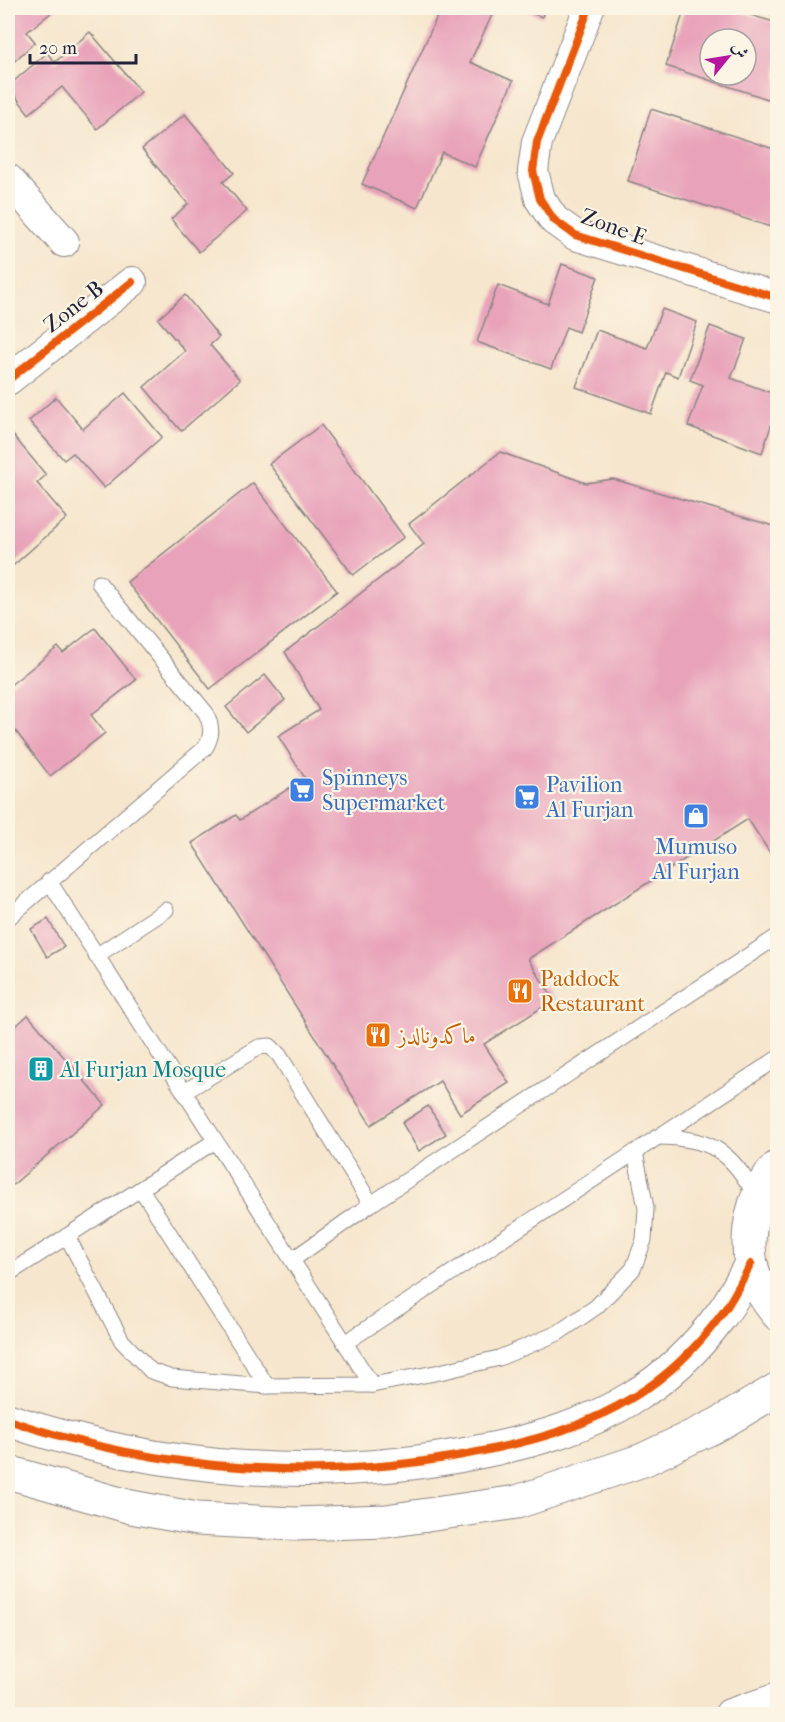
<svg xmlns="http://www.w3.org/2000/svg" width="785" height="1722" viewBox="0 0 785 1722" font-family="'IM FELL French Canon',Amiri,serif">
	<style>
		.building { fill: #e8a2ba; fill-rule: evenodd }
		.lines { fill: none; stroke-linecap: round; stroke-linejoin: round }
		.service-casing { stroke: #8c8484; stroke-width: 17 }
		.minor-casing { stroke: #8c8484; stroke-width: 32 }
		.tertiary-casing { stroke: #8c8484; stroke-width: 35 }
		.service { stroke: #fff; stroke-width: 15 }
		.minor { stroke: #fff; stroke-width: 30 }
		.tertiary { stroke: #fff; stroke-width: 33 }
		.cycleway-casing { stroke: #fcf5e5; stroke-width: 11 }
		.cycleway { stroke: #e8590c; stroke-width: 8 }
		.labels { text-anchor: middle; stroke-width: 4.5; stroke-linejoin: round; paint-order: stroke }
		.street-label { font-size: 22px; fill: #22223b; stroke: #fcf5e5 }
		.shop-label { font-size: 22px; fill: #366cbe; stroke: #fcf5e5; text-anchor: start }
		.food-label { font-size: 22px; fill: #c56008; stroke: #fcf5e5; text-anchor: start }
		.culture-label { font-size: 22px; fill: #0d838f; stroke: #fcf5e5; text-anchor: start }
	</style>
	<rect width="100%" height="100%" fill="#fcf5e5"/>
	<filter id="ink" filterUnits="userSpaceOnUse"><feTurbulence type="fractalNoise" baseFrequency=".0167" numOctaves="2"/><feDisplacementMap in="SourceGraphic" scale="12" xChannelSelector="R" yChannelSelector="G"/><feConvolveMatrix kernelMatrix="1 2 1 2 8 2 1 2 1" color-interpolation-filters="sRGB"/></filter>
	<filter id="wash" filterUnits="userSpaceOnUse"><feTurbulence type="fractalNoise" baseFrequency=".008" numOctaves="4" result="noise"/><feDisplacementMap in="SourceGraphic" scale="24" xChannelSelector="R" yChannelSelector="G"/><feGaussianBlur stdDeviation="1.35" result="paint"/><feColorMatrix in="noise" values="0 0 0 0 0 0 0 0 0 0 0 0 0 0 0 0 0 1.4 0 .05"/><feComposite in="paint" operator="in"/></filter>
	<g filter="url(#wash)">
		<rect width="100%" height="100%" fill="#f6e6cd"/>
		<g id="blocks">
			<g class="building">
				<polygon points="8,8 57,8 27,32 35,42 8,67"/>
				<polygon points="441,8 476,8 492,15 470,62 513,81 475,167 442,152 417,208 362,184"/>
				<polygon points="517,8 545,8 542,17"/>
				<path d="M685 8H728L777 23V102L666 66ZM710 39H746V75H710Z"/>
				<polygon points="90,32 141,92 97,129 62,87 29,114 8,86 47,53 55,62"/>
				<polygon points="651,109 777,150 777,229 628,181"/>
				<polygon points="185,114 234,173 223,182 247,211 199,252 171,219 188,204 142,149"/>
				<polygon points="562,264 598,277 578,332 566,327 551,369 477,342 498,285 548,304"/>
				<polygon points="185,295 219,337 210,345 240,380 181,431 144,387 185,351 158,319"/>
				<polygon points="662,309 697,322 678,377 666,372 651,414 576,387 597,330 647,348"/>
				<polygon points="710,326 746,339 731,378 777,395 777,408 762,453 688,426 703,385 690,380"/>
				<polygon points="125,393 162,437 104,488 73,453 64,460 29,421 56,397 83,429"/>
				<polygon points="321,425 404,537 353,575 269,464"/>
				<polygon points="12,434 46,475 37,483 67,518 8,570 8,493 12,489 8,484 8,438"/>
				<polygon points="500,452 586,483 613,479 777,527 777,848 770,853 748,819 528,959 554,1000 484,1044 509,1083 460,1114 440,1081 371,1125 192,843 236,815 240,820 305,778 278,736 319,710 285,652 424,544 409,524"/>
				<polygon points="253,483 337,591 210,689 127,582"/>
				<polygon points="95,628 136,680 91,715 105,733 50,776 8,721 8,687 58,647 63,653"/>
				<polygon points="265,675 285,700 246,732 226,707"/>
				<polygon points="48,919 64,947 47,957 31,929"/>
				<polygon points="28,1015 105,1105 8,1189 8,1033"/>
				<polygon points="428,1106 446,1134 419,1151 402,1123"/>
			</g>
		</g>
	</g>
	<g filter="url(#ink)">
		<use href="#blocks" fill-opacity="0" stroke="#8c8484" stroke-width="1.5"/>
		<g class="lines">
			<g class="service-casing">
				<g id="service">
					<polyline points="49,881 372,1385"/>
					<path d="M8 918 205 748C213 735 212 727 206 713L99 583"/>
					<polyline points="96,956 166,910"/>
					<polyline points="184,1092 259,1047 270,1046 279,1055 371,1204"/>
					<path d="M657 1137C709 1137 733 1151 756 1198"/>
					<polyline points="141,1189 267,1386"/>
					<polyline points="67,1236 122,1341 151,1371 172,1378 267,1386 372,1385 440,1372 499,1358 558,1333 596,1307 633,1269 644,1240 646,1208 635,1152"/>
					<polyline points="292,1260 371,1204 778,936"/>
					<polyline points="8,1274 215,1141"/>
					<polyline points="345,1343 778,1058"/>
				</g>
			</g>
			<g class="minor-casing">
				<g id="minor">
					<polyline points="589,8 537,142 533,171 540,199 554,220 575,235 778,298"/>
					<polyline points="8,179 64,242"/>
					<polyline points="8,380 132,282"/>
					<polyline points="730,1714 778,1698"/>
				</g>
			</g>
			<g class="tertiary-casing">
				<g id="tertiary">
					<path d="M778 1167C753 1190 745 1233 751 1264 755 1282 766 1300 778 1314"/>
					<path d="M8 1420C160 1472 325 1484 483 1451 538 1440 587 1426 635 1396 668 1376 698 1346 721 1315 733 1300 741 1281 751 1264"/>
					<polyline points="8,1472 131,1507 197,1519 295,1524 386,1521 517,1502 643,1460 719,1424 778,1389"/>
				</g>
			</g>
			<use href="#service" class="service"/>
			<use href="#minor" class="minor"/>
			<use href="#tertiary" class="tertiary"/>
			<g class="cycleway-casing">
				<g id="cycleway">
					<polyline points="589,8 537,142 533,171 540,199 554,220 575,235 778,298"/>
					<polyline points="8,380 132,282"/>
					<path d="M8 1420C160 1472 325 1484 483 1451 538 1440 587 1426 635 1396 668 1376 698 1346 721 1315 733 1300 741 1281 751 1264"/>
				</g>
			</g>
			<use href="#cycleway" class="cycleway"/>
		</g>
	</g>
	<defs>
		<g id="supermarket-square" transform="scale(1.35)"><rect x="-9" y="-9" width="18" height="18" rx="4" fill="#3f7fe0" stroke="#fcf5e5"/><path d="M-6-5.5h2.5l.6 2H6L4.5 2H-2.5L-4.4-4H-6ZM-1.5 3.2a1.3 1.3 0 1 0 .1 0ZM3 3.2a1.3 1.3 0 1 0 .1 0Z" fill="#fff"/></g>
		<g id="shop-square" transform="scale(1.35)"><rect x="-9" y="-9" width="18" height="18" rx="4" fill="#3f7fe0" stroke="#fcf5e5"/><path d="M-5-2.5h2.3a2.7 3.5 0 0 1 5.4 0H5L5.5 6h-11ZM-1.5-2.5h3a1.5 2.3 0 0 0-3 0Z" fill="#fff"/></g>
		<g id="restaurant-square" transform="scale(1.35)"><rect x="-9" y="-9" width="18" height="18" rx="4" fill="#e8710a" stroke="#fcf5e5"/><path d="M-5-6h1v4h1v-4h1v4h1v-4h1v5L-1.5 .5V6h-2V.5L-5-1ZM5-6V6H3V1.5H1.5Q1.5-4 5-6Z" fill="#fff"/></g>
		<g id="building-square" transform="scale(1.35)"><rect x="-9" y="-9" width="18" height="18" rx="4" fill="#0f9aa8" stroke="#fcf5e5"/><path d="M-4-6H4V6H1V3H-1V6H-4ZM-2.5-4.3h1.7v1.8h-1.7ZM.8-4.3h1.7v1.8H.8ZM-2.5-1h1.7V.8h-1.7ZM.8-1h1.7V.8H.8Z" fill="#fff"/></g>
	</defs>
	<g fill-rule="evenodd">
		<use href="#supermarket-square" x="302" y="790"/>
		<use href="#supermarket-square" x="527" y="797"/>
		<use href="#shop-square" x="696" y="816"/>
		<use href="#restaurant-square" x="520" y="991"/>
		<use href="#restaurant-square" x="378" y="1035"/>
		<use href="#building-square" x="41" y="1069"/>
	</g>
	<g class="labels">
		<g class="street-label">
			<text transform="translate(614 226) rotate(20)" y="8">Zone E</text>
			<text transform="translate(73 306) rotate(-38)" y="8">Zone B</text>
		</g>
		<g class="shop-label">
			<text x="322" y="785">Spinneys<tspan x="322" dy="25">Supermarket</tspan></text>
			<text x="546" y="792">Pavilion<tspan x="546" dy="25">Al Furjan</tspan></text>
			<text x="696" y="854" text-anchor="middle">Mumuso<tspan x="696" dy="25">Al Furjan</tspan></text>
		</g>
		<g class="food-label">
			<text x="540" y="986">Paddock<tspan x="540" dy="25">Restaurant</tspan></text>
			<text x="398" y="1043">ماكدونالدز</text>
		</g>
		<g class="culture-label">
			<text x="60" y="1077">Al Furjan Mosque</text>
		</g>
	</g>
	<rect width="785" height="1722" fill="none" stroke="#fcf5e5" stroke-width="30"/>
	<g transform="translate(728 57) rotate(60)"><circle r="28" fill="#fcf5e5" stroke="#a5a1a1" stroke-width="1.5"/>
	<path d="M0-4.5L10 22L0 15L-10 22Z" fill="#b5179e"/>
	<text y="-9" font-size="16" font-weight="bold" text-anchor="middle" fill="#22223b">ش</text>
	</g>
	<path d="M30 54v9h106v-9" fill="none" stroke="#22223b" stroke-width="3"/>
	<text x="39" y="54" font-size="18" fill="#22223b" stroke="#fcf5e5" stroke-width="4.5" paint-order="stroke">20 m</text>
</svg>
